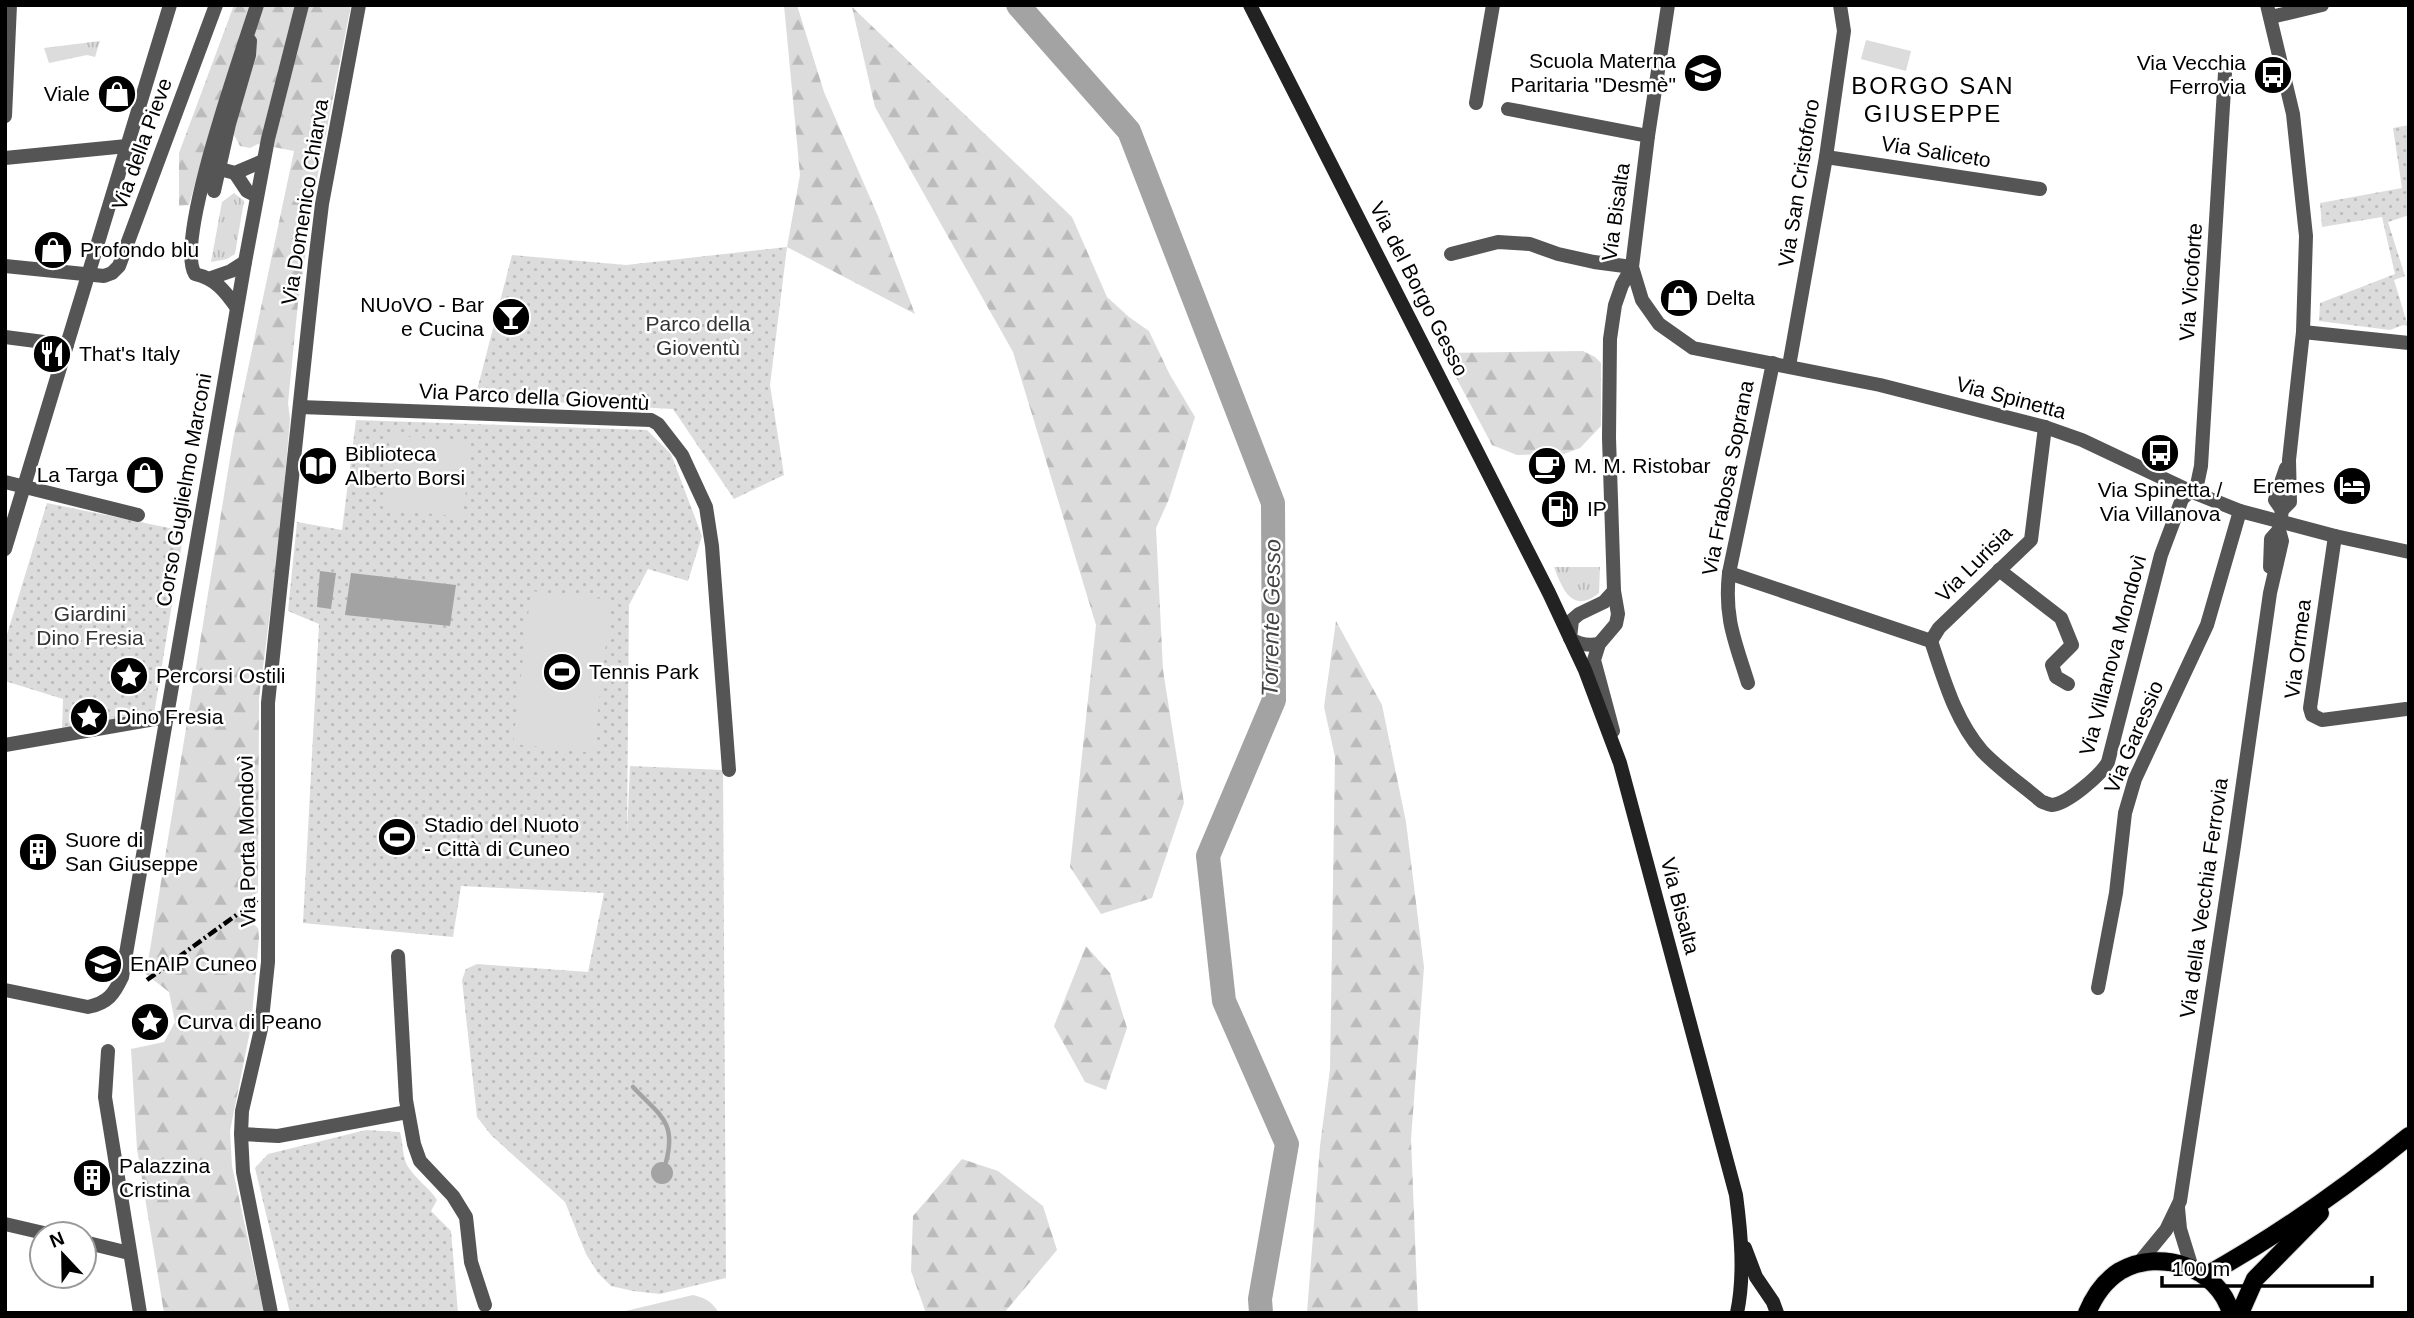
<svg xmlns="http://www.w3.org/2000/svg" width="2414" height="1318" viewBox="0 0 2414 1318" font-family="Arial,sans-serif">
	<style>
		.grass { fill: url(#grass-tufts) }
		.forest { fill: url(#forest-firs) }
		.park { fill: url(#park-dots) }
		.pitch { fill: #dcdcdc }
		.water { fill: #a3a3a3 }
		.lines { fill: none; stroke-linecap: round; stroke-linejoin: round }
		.stream { stroke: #a3a3a3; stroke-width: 4.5 }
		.river { stroke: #a3a3a3; stroke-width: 24 }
		.primary-casing { stroke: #dbdbdb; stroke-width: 20 }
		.minor { stroke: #555; stroke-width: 14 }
		.tertiary { stroke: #555; stroke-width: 14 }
		.secondary { stroke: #222; stroke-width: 14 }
		.primary { stroke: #000; stroke-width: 18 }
		.rail { stroke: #000; stroke-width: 4.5; stroke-dasharray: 10 3.5 2 3.5; stroke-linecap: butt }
		.labels { text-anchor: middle; stroke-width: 5; stroke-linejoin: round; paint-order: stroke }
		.poi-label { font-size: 21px; fill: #000; stroke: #fff; text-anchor: start }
		.street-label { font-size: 21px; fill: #000; stroke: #fff }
		.park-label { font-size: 21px; fill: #333; stroke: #fff }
		.water-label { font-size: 23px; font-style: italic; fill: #444; stroke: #fff }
		.quarter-label { font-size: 24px; letter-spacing: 2px; fill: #000; stroke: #fff }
	</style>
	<defs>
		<pattern id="grass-tufts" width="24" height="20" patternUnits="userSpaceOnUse" patternTransform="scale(1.75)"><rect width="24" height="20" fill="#dcdcdc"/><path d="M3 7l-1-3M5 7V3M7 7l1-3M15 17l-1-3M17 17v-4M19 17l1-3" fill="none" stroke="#bbb"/></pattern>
		<pattern id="forest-firs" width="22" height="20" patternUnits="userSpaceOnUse" patternTransform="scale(1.75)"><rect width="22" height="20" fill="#dcdcdc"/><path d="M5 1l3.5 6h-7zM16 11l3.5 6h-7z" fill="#bbb"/></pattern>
		<pattern id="park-dots" width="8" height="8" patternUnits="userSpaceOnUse" patternTransform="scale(1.75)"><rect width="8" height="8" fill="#dcdcdc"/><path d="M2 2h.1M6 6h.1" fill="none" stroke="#bbb" stroke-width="1.8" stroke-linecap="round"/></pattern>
	</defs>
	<rect width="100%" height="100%" fill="#fff"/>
	<g class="grass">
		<polygon points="100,41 95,57 87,55 49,63 44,48"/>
		<polygon points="234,193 244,201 235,254 227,259 211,262 222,202"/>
		<path d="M1554 567H1600L1599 593C1572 615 1562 588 1554 567Z"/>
	</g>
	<g class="forest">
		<polygon points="234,5 351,5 317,179 298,303 288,403 290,419 280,535 259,698 258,892 239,907 246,918 258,928 259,938 251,1026 230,1131 232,1166 264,1313 164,1313 137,1149 131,1049 164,1042 175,1022 169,992 146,974 233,440 294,151 258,144 250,148 240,146 234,135 234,126 213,119 189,205 179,206 179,153"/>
		<polygon points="784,5 797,5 824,92 878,216 915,314 787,247 800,175"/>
		<polygon points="852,7 1072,217 1107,297 1129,317 1149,331 1170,375 1195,417 1169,499 1156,528 1163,670 1184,803 1152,898 1101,914 1070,867 1096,625 1013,352 875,107"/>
		<polygon points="1583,351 1595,357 1601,363 1601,426 1580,448 1564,454 1517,455 1492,445 1443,353"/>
		<polygon points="1336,621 1382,705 1406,822 1424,967 1411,1139 1418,1313 1307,1313 1320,1146 1330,1069 1335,757 1324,707"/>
		<polygon points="1086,946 1110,973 1127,1028 1106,1090 1085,1082 1054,1026"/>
		<polygon points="962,1159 998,1171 1043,1206 1057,1250 1004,1313 926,1313 911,1271 913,1216"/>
	</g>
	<g class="park">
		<polygon points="2409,125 2409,215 2388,222 2405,276 2394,280 2408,326 2403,325 2390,330 2319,321 2320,303 2395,274 2382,217 2322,227 2320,203 2402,188 2393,128"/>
		<polygon points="787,247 770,385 784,475 734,499 673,409 475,398 512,255 626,265"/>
		<polygon points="356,420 647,430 671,454 702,536 688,581 648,569 629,605 627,833 630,766 723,770 726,1278 660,1294 633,1291 611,1286 598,1273 586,1254 565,1202 491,1135 477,1117 462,980 466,969 477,964 588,972 604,893 461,886 453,937 303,923 319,624 288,611 297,522 342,530"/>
		<polygon points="47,503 184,531 154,714 62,732 63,699 5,681 5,641"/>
		<path d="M366 1130 400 1132C403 1142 402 1155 407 1165 415 1179 429 1187 437 1200L431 1211 451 1231 458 1313H290L255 1168 268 1154Z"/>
	</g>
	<g class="pitch">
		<polygon points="1866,40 1911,51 1906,71 1861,59"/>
		<polygon points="390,435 471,443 463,517 383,509"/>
		<polygon points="531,591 611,600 593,753 513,744"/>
		<path d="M693 1295C706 1298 712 1302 719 1313H617Z"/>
	</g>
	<g class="water">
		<polygon points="320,571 336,573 331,609 317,607"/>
		<polygon points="351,573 456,585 450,626 345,615"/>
		<circle cx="662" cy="1173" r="11"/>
	</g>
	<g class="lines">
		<path class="stream" d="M633 1087C659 1115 677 1121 666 1162"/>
		<polyline class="river" points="1018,5 1129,131 1273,503 1274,700 1208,856 1224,1001 1287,1144 1260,1299 1261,1313"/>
		<g class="primary-casing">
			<g id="primary">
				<path d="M2205 1276C2277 1236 2345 1188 2409 1136"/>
				<path d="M2087 1313C2094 1296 2104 1281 2120 1271 2160 1248 2218 1267 2231 1313"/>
				<polyline points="2240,1313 2255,1279 2320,1213"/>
			</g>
		</g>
		<g class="minor">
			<polyline points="2271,17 2322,5"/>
			<polyline points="1476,103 1493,5"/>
			<polyline points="1508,109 1648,136"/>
			<polyline points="5,116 10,5"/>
			<polyline points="1826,157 2040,189"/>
			<polyline points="5,158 127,146"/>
			<polyline points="220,169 235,173 263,161"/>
			<polyline points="235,173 247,191 257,196"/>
			<polyline points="214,191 229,124 249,55 250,41"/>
			<polyline points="1451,254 1498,242 1530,244 1558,254 1594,262 1632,267 1622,285 1615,305 1610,339 1609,438 1614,591 1618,614 1616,624 1599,644 1594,660 1613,731"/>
			<polyline points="5,266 104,276 112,273 119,266 216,5"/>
			<polyline points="211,278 231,271 245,262"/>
			<path d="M237 308C225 291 216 279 195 274 174 241 243 50 257 5"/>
			<polyline points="2303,332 2409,343"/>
			<polyline points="5,337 67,345"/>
			<polyline points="1789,366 1826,157 1844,31 1840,5"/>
			<polyline points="300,407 651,420 658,424 682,455 706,507 712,546 729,770"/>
			<polyline points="5,482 138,515"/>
			<polyline points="2335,536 2310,708 2312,715 2322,720 2406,709"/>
			<polyline points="1999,570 2061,618 2072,645 2052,665 2056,677 2068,684"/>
			<path d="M1729 573 1931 641C1944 679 1955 720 1982 751 1999 769 2022 785 2041 801 2042 802 2051 805 2052 805 2067 804 2101 775 2108 762L2161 555 2182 499 2197 485 2201 466 2225 73"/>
			<polyline points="1931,641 1939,628 2031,540 2045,427"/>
			<path d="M1599 644C1588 646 1579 645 1570 638L1572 620 1579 614 1604 602 1614 591"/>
			<path d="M1748 683C1735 641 1724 618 1729 573L1773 363"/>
			<polyline points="5,745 166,717"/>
			<polyline points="398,956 406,1100 414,1144 420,1161 453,1196 466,1217 471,1262 485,1305"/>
			<polyline points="2098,988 2116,893 2125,813 2135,779 2207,625 2240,511"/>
			<polyline points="108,1051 105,1097 140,1313"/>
			<polyline points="241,1134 278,1136 407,1112"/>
			<polyline points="5,1224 48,1234"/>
			<polyline points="84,1242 129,1253"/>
			<polyline points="271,1313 243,1172 241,1134 242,1111 261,1029 268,962 268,703 315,262 322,204 359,5"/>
		</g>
		<g class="tertiary">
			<polyline points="1668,5 1648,136 1632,267 1642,300 1659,324 1693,348 1880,385 2045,427 2082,440 2190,491 2240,511 2335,536 2409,552"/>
			<polyline points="2282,510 2275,500 2286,468"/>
			<polyline points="5,549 170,5"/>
			<polyline points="2270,567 2271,539 2279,530"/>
			<path d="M5 990 88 1007C108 1003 114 994 122 977L245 262 268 139 302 5"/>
			<polyline points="2178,1208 2180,1229 2192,1268"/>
			<polyline points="2138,1264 2166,1230 2180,1201 2234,846 2270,593 2282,541 2279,530 2282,510 2290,502 2289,460 2303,332 2306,236 2293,114 2267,5"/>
		</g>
		<g class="secondary">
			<path d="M1250 5 1549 593 1585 670 1620 763 1736 1195C1741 1233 1745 1275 1737 1313"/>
			<polyline points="1745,1248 1756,1277 1773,1302 1777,1313"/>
		</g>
		<use href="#primary" class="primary"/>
		<polyline class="rail" points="147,980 257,900"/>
	</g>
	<defs>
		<g id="school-disc" transform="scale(2.0125)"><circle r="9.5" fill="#000" stroke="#fff"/><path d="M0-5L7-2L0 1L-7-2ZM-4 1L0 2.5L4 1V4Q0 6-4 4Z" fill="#fff"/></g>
		<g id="bus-disc" transform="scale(2.0125)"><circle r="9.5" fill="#000" stroke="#fff"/><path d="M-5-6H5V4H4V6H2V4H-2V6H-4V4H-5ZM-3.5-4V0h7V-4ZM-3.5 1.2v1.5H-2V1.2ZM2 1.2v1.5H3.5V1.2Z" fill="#fff"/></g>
		<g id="shop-disc" transform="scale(2.0125)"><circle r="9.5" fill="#000" stroke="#fff"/><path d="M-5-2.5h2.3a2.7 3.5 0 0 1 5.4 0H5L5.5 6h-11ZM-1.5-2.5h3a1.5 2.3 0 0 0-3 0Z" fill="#fff"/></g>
		<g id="bar-disc" transform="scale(2.0125)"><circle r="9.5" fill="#000" stroke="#fff"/><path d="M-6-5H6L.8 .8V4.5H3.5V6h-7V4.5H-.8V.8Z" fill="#fff"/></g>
		<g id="restaurant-disc" transform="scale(2.0125)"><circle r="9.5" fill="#000" stroke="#fff"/><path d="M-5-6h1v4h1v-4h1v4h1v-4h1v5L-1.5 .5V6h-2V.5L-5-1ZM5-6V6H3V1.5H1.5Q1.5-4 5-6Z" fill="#fff"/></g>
		<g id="library-disc" transform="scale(2.0125)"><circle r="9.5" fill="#000" stroke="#fff"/><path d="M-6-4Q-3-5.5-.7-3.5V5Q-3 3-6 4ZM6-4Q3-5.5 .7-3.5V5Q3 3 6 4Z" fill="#fff"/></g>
		<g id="cafe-disc" transform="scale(2.0125)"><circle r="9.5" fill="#000" stroke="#fff"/><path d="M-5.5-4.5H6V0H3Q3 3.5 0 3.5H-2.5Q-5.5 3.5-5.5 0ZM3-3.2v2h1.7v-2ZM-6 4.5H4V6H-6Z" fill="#fff"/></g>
		<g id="hotel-disc" transform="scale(2.0125)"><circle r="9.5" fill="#000" stroke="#fff"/><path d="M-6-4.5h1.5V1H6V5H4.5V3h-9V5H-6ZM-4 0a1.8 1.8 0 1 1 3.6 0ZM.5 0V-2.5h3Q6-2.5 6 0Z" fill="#fff"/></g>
		<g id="fuel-disc" transform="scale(2.0125)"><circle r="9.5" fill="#000" stroke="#fff"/><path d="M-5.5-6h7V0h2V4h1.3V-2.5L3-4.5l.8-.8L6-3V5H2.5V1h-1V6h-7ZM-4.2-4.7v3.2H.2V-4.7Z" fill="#fff"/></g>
		<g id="stadium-disc" transform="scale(2.0125)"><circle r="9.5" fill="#000" stroke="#fff"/><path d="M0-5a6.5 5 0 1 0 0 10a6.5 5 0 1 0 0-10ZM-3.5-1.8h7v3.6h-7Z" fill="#fff"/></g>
		<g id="sight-disc" transform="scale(2.0125)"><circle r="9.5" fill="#000" stroke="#fff"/><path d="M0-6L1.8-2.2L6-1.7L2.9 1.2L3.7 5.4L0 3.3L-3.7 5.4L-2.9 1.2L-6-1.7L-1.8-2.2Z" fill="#fff"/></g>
		<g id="building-disc" transform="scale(2.0125)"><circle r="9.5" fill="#000" stroke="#fff"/><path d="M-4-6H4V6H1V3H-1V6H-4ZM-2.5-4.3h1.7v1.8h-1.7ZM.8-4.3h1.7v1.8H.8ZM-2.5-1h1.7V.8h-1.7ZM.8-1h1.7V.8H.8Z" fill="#fff"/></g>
		<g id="university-disc" transform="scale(2.0125)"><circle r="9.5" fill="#000" stroke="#fff"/><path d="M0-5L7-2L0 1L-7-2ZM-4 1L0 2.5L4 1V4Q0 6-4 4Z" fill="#fff"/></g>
	</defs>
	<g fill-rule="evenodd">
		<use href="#school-disc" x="1703" y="73"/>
		<use href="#bus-disc" x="2273" y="75"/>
		<use href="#shop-disc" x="117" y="94"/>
		<use href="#shop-disc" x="53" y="250"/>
		<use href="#shop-disc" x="1679" y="298"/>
		<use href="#bar-disc" x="511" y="317"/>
		<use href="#restaurant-disc" x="52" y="354"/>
		<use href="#bus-disc" x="2160" y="453"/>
		<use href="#library-disc" x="318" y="466"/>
		<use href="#cafe-disc" x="1547" y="466"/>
		<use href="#shop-disc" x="145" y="475"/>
		<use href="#hotel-disc" x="2352" y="486"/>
		<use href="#fuel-disc" x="1560" y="509"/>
		<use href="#stadium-disc" x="562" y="672"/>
		<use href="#sight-disc" x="129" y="676"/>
		<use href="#sight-disc" x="89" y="717"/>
		<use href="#stadium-disc" x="397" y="837"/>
		<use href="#building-disc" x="38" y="852"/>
		<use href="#university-disc" x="103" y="964"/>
		<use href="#sight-disc" x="150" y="1022"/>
		<use href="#building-disc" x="92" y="1178"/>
	</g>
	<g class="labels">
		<g class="poi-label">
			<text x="1676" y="68" text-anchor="end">Scuola Materna<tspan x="1676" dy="24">Paritaria "Desmè"</tspan></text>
			<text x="2246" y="70" text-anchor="end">Via Vecchia<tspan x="2246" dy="24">Ferrovia</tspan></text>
			<text x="90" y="101" text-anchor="end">Viale</text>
			<text x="80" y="257">Profondo blu</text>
			<text x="1706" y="305">Delta</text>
			<text x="484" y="312" text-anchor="end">NUoVO - Bar<tspan x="484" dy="24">e Cucina</tspan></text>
			<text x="79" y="361">That's Italy</text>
			<text x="345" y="461">Biblioteca<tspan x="345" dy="24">Alberto Borsi</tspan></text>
			<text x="1574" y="473">M. M. Ristobar</text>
			<text x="118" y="482" text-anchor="end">La Targa</text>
			<text x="2325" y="493" text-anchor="end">Eremes</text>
			<text x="2160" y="497" text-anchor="middle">Via Spinetta /<tspan x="2160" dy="24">Via Villanova</tspan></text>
			<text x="1587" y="516">IP</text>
			<text x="589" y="679">Tennis Park</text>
			<text x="156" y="683">Percorsi Ostili</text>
			<text x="116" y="724">Dino Fresia</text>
			<text x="424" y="832">Stadio del Nuoto<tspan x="424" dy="24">- Città di Cuneo</tspan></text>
			<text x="65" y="847">Suore di<tspan x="65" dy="24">San Giuseppe</tspan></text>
			<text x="130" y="971">EnAIP Cuneo</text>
			<text x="177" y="1029">Curva di Peano</text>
			<text x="119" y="1173">Palazzina<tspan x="119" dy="24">Cristina</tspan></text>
		</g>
		<g class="street-label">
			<text transform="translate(142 144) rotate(-70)" y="7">Via della Pieve</text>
			<text transform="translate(1936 152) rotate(9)" y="7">Via Saliceto</text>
			<text transform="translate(1799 183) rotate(-81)" y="7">Via San Cristoforo</text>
			<text transform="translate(305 202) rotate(-81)" y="7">Via Domenico Chiarva</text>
			<text transform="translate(1616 212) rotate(-82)" y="7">Via Bisalta</text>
			<text transform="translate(2191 282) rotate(-86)" y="7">Via Vicoforte</text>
			<text transform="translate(1419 289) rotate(63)" y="7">Via del Borgo Gesso</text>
			<text transform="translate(534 397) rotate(3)" y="7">Via Parco della Gioventù</text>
			<text transform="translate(2011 398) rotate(15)" y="7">Via Spinetta</text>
			<text transform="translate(1728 478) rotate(-79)" y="7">Via Frabosa Soprana</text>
			<text transform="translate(184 490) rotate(-80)" y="7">Corso Guglielmo Marconi</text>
			<text transform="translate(1974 564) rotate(-45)" y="7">Via Lurisia</text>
			<text transform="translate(2298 649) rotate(-83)" y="7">Via Ormea</text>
			<text transform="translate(2113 655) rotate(-75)" y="7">Via Villanova Mondovì</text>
			<text transform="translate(2134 737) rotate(-67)" y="7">Via Garessio</text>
			<text transform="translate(247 841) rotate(-91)" y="7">Via Porta Mondovì</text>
			<text transform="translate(2204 898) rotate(-82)" y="7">Via della Vecchia Ferrovia</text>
			<text transform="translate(1680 906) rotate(75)" y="7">Via Bisalta</text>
		</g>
		<g class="park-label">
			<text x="698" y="331">Parco della<tspan x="698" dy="24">Gioventù</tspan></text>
			<text x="90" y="621">Giardini<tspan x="90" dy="24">Dino Fresia</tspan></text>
		</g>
		<g class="water-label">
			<text transform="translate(1271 618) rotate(-89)" y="8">Torrente Gesso</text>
		</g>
		<g class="quarter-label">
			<text x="1933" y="94">BORGO SAN<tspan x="1933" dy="28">GIUSEPPE</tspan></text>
		</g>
	</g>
	<rect width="2414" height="1318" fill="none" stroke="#000000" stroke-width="14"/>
	<g transform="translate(63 1255) rotate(338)"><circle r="33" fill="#ffffff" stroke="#999999" stroke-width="2"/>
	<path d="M0-5L12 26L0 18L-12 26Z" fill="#000000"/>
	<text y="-10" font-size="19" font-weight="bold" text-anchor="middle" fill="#000000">N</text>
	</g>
	<path d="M2162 1276v10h210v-10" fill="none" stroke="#000000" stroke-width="3.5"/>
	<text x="2172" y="1276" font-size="21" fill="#000000" stroke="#ffffff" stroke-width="5" paint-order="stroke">100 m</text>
</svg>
